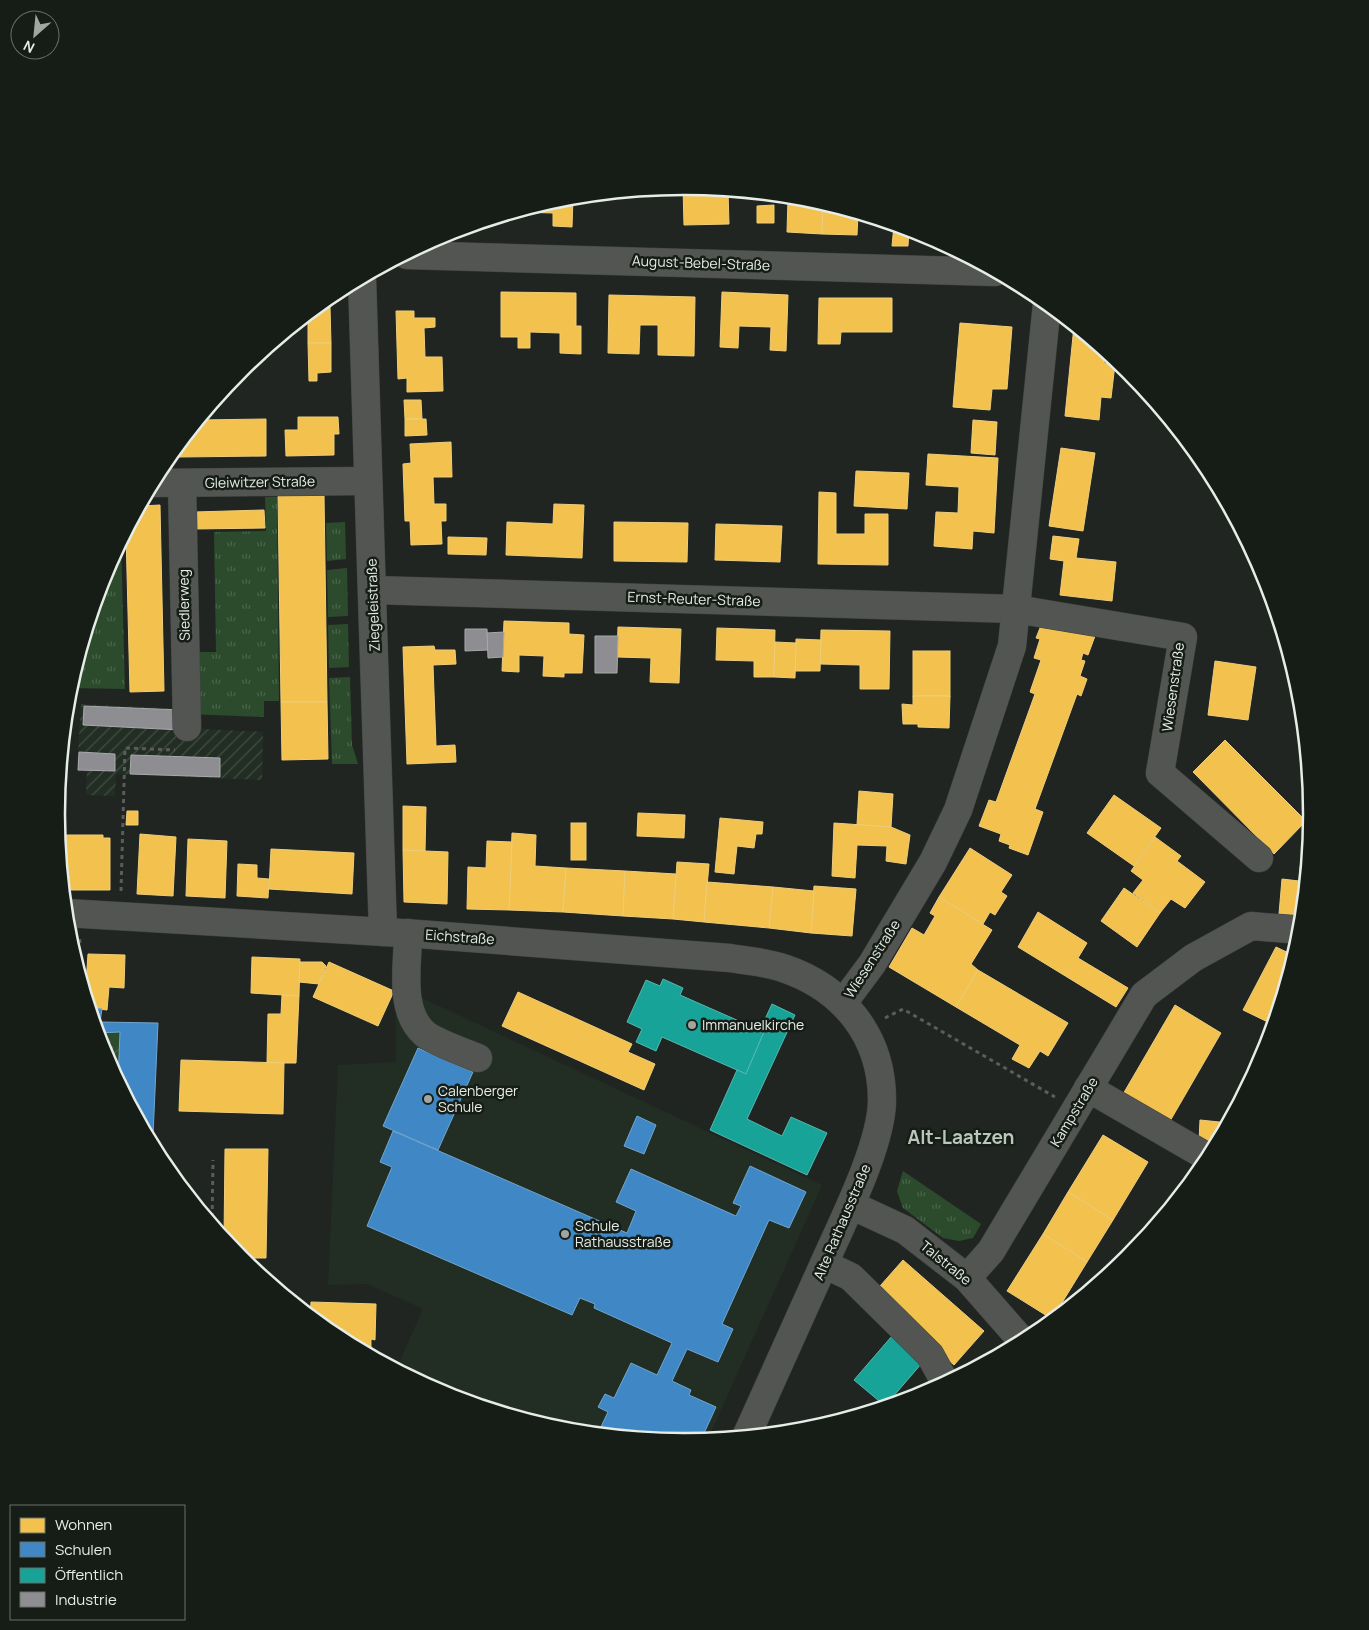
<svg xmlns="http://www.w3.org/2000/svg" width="1369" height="1630" viewBox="0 0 1369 1630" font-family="Manrope,sans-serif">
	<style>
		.built { fill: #222e23 }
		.industrial { fill: url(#industrial-furrows) }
		.grass { fill: url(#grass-tufts) }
		.park { fill: url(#park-crowns) }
		.homes { fill: #f2c14e; stroke: #eece7c }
		.schools { fill: #3f88c5; stroke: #71a6cf }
		.public { fill: #17a398; stroke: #55b9af }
		.industry { fill: #8d8d92; stroke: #a8aaab }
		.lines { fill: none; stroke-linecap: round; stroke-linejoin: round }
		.minor-casing { stroke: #3f423f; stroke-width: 29 }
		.path { stroke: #5b5d5b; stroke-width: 3; stroke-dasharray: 4 4; stroke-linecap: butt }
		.minor { stroke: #525552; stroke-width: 28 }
		.poi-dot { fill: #a1a6a1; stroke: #161d16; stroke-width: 2 }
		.labels { text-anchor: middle; stroke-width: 5; stroke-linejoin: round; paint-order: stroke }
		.street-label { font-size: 14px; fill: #e6ece6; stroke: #161d16 }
		.poi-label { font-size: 14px; fill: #e6ece6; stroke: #161d16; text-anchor: start }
		.district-label { font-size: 19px; font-weight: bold; fill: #bbc6bb; stroke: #161d16 }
		.rim { fill: none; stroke: #e6ece6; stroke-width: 2.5 }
	</style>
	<defs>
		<pattern id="industrial-furrows" width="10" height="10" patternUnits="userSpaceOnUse" patternTransform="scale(1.25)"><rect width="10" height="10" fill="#222e23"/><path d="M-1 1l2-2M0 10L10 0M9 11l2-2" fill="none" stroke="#424c43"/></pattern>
		<pattern id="grass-tufts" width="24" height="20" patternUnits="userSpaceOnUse" patternTransform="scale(1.25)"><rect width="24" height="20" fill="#2b4b2c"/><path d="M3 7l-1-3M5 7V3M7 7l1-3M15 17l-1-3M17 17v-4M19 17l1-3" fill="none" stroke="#4a654b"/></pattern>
		<pattern id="park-crowns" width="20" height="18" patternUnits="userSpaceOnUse" patternTransform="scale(1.25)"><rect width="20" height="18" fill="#2b4b2c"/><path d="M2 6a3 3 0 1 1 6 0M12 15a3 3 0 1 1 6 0" fill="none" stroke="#4a654b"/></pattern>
	</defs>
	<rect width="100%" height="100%" fill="#212521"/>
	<polygon class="built" points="420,997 822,1185 707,1441 684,1443 562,1431 444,1395 396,1370 423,1309 367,1284 328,1285 338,1065 396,1062 396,998"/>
	<polygon class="industrial" points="81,704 184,709 184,728 263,732 262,780 116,774 115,796 86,795 87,772 77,771"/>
	<g class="grass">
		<polygon points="265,497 277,497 279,701 264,701 264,717 190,714 196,652 216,652 214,532 266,531"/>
		<polygon points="345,522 346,559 327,561 326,523"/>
		<polygon points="121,542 125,689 70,688 104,574"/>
		<polygon points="347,568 348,616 328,617 327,570"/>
		<polygon points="348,624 349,667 329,668 328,625"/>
		<polygon points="350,677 352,745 358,764 332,764 329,678"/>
		<polygon points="67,927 78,928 76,961"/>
		<polygon points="903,1171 981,1224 973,1238 959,1241 943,1238 903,1208 897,1191"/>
	</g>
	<polygon class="park" points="120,1032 118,1081 104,1055 97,1033"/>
	<g class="homes">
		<polygon points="683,187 728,191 729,224 684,225"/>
		<polygon points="573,198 572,227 553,226 553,213 518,212"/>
		<polygon points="788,199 809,199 823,204 822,234 787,232"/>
		<polygon points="823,204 858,214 857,235 822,234"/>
		<polygon points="774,205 774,223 757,223 757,206"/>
		<polygon points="894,225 909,230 908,246 892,246"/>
		<polygon points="501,292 576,293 576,326 581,326 581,354 560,353 560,333 530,332 530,348 518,348 518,337 501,337"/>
		<polygon points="722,292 788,295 786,351 770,350 771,327 739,326 738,348 720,347"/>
		<polygon points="609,295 695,297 694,356 658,355 658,325 640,325 639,354 608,353"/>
		<polygon points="819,298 892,298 892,332 841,332 840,344 818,344"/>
		<polygon points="330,307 331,343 308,343 308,315 317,308"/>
		<polygon points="396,311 414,311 414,318 435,318 435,327 424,328 425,357 442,357 443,391 407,392 407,378 398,379"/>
		<polygon points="960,323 1012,327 1007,389 992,389 990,410 953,407"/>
		<polygon points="1074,326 1105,352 1104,363 1115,364 1111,398 1101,397 1099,420 1065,416"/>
		<polygon points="308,343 331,343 331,372 317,373 317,381 309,381"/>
		<polygon points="404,400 421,400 422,419 405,419"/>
		<polygon points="298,417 338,417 339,434 334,434 334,455 286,456 285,430 298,430"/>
		<polygon points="266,419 266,456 179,457 179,446 200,420"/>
		<polygon points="405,419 426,419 427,435 405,436"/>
		<polygon points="973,420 997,422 995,455 971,453"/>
		<polygon points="451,442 452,477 433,477 434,504 446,504 446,521 441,521 442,544 411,545 410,521 405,521 403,464 411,463 410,444"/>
		<polygon points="1061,448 1095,453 1083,531 1049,526"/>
		<polygon points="928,454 998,458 994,533 973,531 972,549 934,546 936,512 958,513 959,487 926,485"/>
		<polygon points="856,471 909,473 907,509 854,506"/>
		<polygon points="819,492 836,493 836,534 865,534 865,514 888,514 888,565 818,564"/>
		<polygon points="324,494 327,702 281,702 278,495"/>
		<polygon points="554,504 584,505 582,558 506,555 507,522 553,524"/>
		<polygon points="160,505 164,691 130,692 126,533 141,506"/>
		<polygon points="264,510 265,528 194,529 194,512"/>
		<polygon points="614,522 688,523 687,562 614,561"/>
		<polygon points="716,524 782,526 780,562 715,560"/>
		<polygon points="1053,536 1079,539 1076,558 1116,562 1112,601 1060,595 1064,561 1050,559"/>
		<polygon points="448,537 487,538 486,555 448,554"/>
		<polygon points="504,621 569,623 569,634 584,635 582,673 564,673 564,677 543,676 544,656 519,655 519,672 502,671"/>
		<polygon points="1042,623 1095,636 1088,655 1083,653 1081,660 1085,661 1080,676 1087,679 1081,696 1077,694 1035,809 1043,812 1028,855 1009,848 1010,845 999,841 1001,834 979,826 989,800 996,802 1035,694 1030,692 1041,660 1034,658 1040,639 1036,638"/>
		<polygon points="618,627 681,629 679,683 650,682 651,658 617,657"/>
		<polygon points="717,628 775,630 774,677 754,677 754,661 716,660"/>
		<polygon points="821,630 890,631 889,689 860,689 860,665 820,664"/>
		<polygon points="796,639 821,640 820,671 795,671"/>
		<polygon points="775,642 796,643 795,678 774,677"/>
		<polygon points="434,646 435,650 455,650 456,664 433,665 436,746 455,745 456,762 407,764 403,647"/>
		<rect x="913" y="651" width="37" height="45"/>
		<polygon points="1215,661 1256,667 1248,720 1208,715"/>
		<polygon points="913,696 950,696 949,728 918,727 918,724 903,724 902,704 913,705"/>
		<polygon points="281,702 327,702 328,759 282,760"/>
		<polygon points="1225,740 1306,821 1274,854 1193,772"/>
		<polygon points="859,791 893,794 891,827 857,825"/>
		<polygon points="1114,795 1161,828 1134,866 1087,833"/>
		<polygon points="403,806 426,807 425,851 403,850"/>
		<polygon points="127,811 138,811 138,825 126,825"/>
		<polygon points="638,813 685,815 684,838 637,836"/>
		<polygon points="720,818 763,822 762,834 756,834 754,848 737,846 734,874 715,872"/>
		<rect x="571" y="823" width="15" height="37"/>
		<polygon points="834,823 891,827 910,835 906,864 886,861 887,846 857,845 855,878 832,876"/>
		<polygon points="512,833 536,835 535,866 566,868 563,912 509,910"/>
		<polygon points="140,834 176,837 173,896 137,894"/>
		<polygon points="58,835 103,835 103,838 110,838 110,890 64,890"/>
		<polygon points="1155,837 1181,856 1177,861 1205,882 1185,908 1171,899 1160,913 1133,893 1143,880 1131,871"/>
		<polygon points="188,839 227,841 225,898 186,896"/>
		<polygon points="487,841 512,842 509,910 467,909 468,867 486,868"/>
		<polygon points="970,848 1012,875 1001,892 1007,896 995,915 990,912 983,924 939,897"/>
		<polygon points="271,849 354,853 352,894 269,889"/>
		<polygon points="403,850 448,852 447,904 404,902"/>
		<polygon points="1301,859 1308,860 1302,916 1279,914 1282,879 1299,881"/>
		<polygon points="677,862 709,864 704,922 673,919"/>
		<polygon points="238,864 257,865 257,878 269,879 268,898 237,896"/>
		<polygon points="566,868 625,871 623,916 563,912"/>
		<polygon points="625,871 676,874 673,919 623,916"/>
		<polygon points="707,882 773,887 769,928 704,922"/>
		<polygon points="814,886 856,889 852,936 811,933"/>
		<polygon points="773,887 814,891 811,933 769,928"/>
		<polygon points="1124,888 1160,913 1137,947 1101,921"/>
		<polygon points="939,897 992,930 971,964 978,970 956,1007 889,967 912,928 924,935 935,916 930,913"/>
		<polygon points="1038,912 1087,943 1078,958 1128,988 1116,1007 1018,947"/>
		<polygon points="1276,947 1295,956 1274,1025 1243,1010"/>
		<polygon points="88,954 125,955 124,988 109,987 107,1010 90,1008 82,983 86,983"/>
		<polygon points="252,957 300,959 299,996 251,993"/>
		<polygon points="300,962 322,962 326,966 319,984 299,982"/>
		<polygon points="329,962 394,991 378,1026 313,997"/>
		<polygon points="978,970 1068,1023 1048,1056 1040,1051 1029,1068 1012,1059 1020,1045 956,1007"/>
		<polygon points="518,992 632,1044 628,1052 655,1064 644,1090 502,1026"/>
		<polygon points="282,995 299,996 296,1063 267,1063 268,1014 281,1014"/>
		<polygon points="1175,1005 1221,1033 1166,1128 1119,1101"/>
		<polygon points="181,1060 284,1063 283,1114 179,1111"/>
		<polygon points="1200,1120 1229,1123 1218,1143 1199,1141"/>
		<polygon points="1103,1135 1148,1162 1113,1220 1068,1192"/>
		<polygon points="225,1149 268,1149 266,1258 239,1258 224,1239"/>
		<polygon points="1068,1192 1113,1220 1087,1262 1043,1234"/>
		<polygon points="1043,1234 1087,1262 1052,1319 1007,1291"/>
		<polygon points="903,1260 984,1331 954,1365 873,1294"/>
		<polygon points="311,1302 376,1304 375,1340 371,1339 371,1356 335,1337 310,1317"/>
	</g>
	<g class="schools">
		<polygon points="90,1008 102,1009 100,1022 158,1023 153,1136 147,1136 118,1081 120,1032 97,1033"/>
		<polygon points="418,1048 473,1072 438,1150 383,1126"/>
		<polygon points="637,1116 656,1125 644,1154 624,1146"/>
		<polygon points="393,1131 627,1233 636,1211 616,1202 631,1169 736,1216 741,1206 733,1203 750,1166 806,1192 789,1228 769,1220 722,1324 733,1329 718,1362 687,1349 672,1381 691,1390 689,1395 716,1407 700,1442 684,1443 597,1435 608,1412 598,1407 605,1394 614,1398 631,1363 657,1375 672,1343 594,1308 595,1304 580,1298 572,1315 367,1226 392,1167 380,1162"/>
		<polygon points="484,1399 543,1425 480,1406"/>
	</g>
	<g class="public">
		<polygon points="663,979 683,988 680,995 764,1032 746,1074 662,1037 656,1051 636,1042 642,1029 627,1022 646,980 660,986"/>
		<polygon points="772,1004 795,1015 747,1119 782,1136 791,1117 827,1133 807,1175 710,1130 737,1070 746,1074 764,1032 760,1030"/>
		<polygon points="892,1336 922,1363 885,1406 854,1380"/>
	</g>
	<g class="industry">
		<polygon points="465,629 487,629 488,650 465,651"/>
		<polygon points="504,632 503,657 488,658 487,633"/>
		<polygon points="595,636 618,636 617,673 595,673"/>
		<polygon points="84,706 181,710 181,730 83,725"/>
		<polygon points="79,752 115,754 115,771 78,770"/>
		<polygon points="131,755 220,758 220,777 130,774"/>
	</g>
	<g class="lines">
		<g class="minor-casing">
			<g id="minor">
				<polyline points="407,255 995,272"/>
				<path d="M362 278C367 496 377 714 383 932"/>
				<polyline points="153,483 366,481"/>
				<polyline points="182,483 187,727"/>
				<polyline points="373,590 1016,609 1183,637 1160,773 1259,858"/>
				<path d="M66 913 418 934 730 958C747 961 766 962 783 968 843 988 882 1036 882 1100 882 1143 845 1217 827 1257 800 1317 773 1377 746 1437"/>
				<path d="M408 933C408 965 398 1011 425 1034 437 1043 463 1052 478 1058"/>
				<polyline points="843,1003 872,964 933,862 958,810 1012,646 1047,304"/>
				<polyline points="1088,1088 1204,1155 1211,1156"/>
				<polyline points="851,1205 905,1230 967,1278 1024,1343"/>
				<polyline points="824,1264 851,1277 930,1355 946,1384"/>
				<polyline points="967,1278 991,1251 1144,995 1193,958 1251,926 1301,930"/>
			</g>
		</g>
		<g class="path">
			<polyline points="121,891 125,748 175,750"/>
			<polyline points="77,967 80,939"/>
			<polyline points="885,1018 903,1009 1055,1097"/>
			<polyline points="104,1055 115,1045"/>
			<polyline points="212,1225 213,1160"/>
		</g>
		<use href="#minor" class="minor"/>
	</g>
	<g class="poi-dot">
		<circle cx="692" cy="1025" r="5"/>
		<circle cx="428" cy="1099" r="5"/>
		<circle cx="565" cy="1234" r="5"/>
	</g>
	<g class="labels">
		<g class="street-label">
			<text transform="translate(701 263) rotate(2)" y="5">August-Bebel-Straße</text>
			<text transform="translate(260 482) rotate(-1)" y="5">Gleiwitzer Straße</text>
			<text transform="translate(694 599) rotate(2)" y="5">Ernst-Reuter-Straße</text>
			<text transform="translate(184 605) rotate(-91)" y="5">Siedlerweg</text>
			<text transform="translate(373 605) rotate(-92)" y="5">Ziegeleistraße</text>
			<text transform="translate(1173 687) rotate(-82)" y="5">Wiesenstraße</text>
			<text transform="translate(460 937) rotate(4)" y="5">Eichstraße</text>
			<text transform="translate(872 959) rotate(-57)" y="5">Wiesenstraße</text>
			<text transform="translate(1074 1112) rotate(-59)" y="5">Kampstraße</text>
			<text transform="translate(842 1222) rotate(-67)" y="5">Alte Rathausstraße</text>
			<text transform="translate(946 1263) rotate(39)" y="5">Talstraße</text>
		</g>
		<g class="poi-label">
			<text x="702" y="1030">Immanuelkirche</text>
			<text x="438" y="1096">Calenberger<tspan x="438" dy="16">Schule</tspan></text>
			<text x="575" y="1231">Schule<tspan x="575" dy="16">Rathausstraße</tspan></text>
		</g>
		<g class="district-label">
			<text x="961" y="1144">Alt-Laatzen</text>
		</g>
	</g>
	<path d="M0 0H1369V1630H0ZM65 814a619 619 0 1 1 1238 0a619 619 0 1 1-1238 0Z" fill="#161d16" fill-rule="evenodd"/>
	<path class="rim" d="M65 814a619 619 0 1 1 1238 0a619 619 0 1 1-1238 0Z"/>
	<rect x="10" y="1505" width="175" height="115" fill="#161d16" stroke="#697069"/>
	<rect x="20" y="1518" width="25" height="15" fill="#f2c14e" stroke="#697069"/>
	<text x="55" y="1530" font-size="15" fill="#e6ece6">Wohnen</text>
	<rect x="20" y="1542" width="25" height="15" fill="#3f88c5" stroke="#697069"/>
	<text x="55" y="1555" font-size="15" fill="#e6ece6">Schulen</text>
	<rect x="20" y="1568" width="25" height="15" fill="#17a398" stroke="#697069"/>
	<text x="55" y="1580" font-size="15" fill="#e6ece6">Öffentlich</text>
	<rect x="20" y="1592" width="25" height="15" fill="#8d8d92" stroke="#697069"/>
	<text x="55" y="1605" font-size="15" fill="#e6ece6">Industrie</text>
	<g transform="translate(35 35) rotate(207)"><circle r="24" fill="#161d16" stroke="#697069"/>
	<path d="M0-4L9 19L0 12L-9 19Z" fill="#a1a6a1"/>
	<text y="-8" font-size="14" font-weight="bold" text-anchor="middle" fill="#e6ece6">N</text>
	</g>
</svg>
